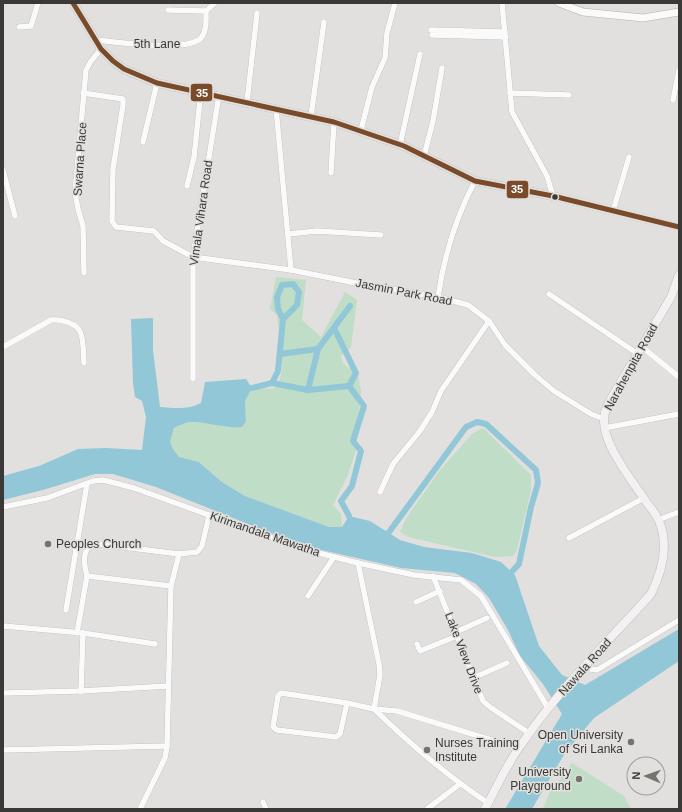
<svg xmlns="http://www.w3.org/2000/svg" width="682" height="812" viewBox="0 0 682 812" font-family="Helvetica,sans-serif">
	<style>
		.green { fill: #bfddc7 }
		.water { fill: #92c7d7 }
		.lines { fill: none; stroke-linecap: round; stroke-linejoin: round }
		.canal { stroke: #92c7d7; stroke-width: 6 }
		.minor-casing { stroke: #b2b1b0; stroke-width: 6 }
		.tertiary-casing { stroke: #b2b1b0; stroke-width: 8 }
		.primary-casing { stroke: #bebdbc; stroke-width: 9 }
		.minor { stroke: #fafafa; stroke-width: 5.5 }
		.tertiary { stroke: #fafafa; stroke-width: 7 }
		.primary { stroke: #f5f1f2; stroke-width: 8 }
		.bus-1-casing { stroke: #e2e0dd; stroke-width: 8 }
		.bus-1 { stroke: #7a4b2a; stroke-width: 5 }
		.bus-dot { fill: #3a3938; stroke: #e2e0dd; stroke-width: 1.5 }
		.poi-dot { fill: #747372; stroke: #e2e0dd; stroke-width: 1.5 }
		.labels { text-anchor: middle; stroke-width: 3; stroke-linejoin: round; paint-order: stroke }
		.street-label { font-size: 12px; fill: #3a3938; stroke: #e2e0dd }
		.poi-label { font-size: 12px; fill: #3a3938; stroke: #e2e0dd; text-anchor: start }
		.line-badge { stroke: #e2e0dd; stroke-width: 1.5 }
		.badge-label { font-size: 11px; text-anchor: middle; font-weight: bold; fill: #fff }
	</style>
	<rect width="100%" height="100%" fill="#e1e0de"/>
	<g class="green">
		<path d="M276 277 306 280 302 320 321 337 345 292 357 300 351 347 341 356 343 363 358 376 361 390 356 450 348 475 333 505 341 514 342 527H329L245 496 222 482 201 463 179 457 173 449 170 442 174 428 187 422 209 423 229 428 246 421 245 401 252 388 273 389C290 375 279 335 277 315L270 309Z"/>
		<polygon points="483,428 531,475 531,490 517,550 513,556 495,557 408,537 400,532 407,517 440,470 472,434"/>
		<polygon points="572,763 624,796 630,807 629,809 543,809 549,794"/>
	</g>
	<path class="water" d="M153 318V350L160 407C174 408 188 410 201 403L205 382 246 379 252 388 245 401 246 421 242 427C224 429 207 421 189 422 184 423 178 426 174 428L170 442 173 449 179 457 199 462 222 482 245 496 329 527H342L349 516 370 521 400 540 424 547 472 553 501 562 515 575 539 646 562 675 585 685 679 629V661L594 718 565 753 532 809H505L562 714 543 684 520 656 508 630 489 598 476 584 455 573 401 568 317 549 268 532 156 487 113 474H95L43 490 3 500V476L39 466 78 449 106 448 142 450 146 417 142 401 135 397 133 383 131 319Z"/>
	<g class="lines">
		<g class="canal">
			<polyline points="334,328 356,373 349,386"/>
			<polyline points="280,354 318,349"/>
			<polyline points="272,383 308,390 349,386 364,406 353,441 361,451 352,486 341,501 349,516"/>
			<polyline points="252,388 272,383 278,371 283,319 278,309 277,297 282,285 293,284 299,292 297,305 283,319"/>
			<polyline points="308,390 318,349 350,306"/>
			<polyline points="384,539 466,427 477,422 486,424 536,470 538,483 531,507 519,564 507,577"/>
		</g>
		<g class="minor-casing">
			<g id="minor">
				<polyline points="502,3 512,112 547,176 553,196"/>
				<polyline points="168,10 206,11"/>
				<polyline points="19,27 31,26 38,3"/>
				<polyline points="431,30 505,32"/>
				<polyline points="432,35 506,37"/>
				<path d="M96 40C117 42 186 53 201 38 207 31 206 20 206 11L215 3"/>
				<polyline points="83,93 123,99 123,105 113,169 112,221 116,227 154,231 163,241 193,257 291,270 361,284 438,297 468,305 489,321 505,345 535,375 554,391 591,414 604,419"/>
				<polyline points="510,93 569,95"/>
				<polyline points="673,100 679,70"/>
				<polyline points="247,102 257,13"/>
				<polyline points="276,108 291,270"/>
				<polyline points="311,116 324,22"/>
				<polyline points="361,130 372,87 385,58 387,33 395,3"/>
				<polyline points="143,142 157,83"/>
				<polyline points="400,145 420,54"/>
				<polyline points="424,156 433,121 442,68"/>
				<polyline points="3,170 15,216"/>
				<polyline points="331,173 334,122"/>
				<polyline points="187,186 194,157 201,91"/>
				<polyline points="613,211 629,157"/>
				<polyline points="288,234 317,231 381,235"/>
				<polyline points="84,273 83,226 78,209 75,192 86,70 91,61 101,49"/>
				<polyline points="549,294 638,354"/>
				<path d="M438 297C444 256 456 217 475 181"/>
				<path d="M3 347 51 320C61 319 78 323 81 334 84 343 83 354 84 363"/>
				<polyline points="642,347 679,377"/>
				<polyline points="193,379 193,257 219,95"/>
				<polyline points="604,428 679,414"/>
				<polyline points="380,492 393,464 420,431 432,412 441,391 489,321"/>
				<path d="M3 507 47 498 93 481 103 480 134 488 303 549 358 563 379 664 380 675 374 709C410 744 446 775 488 803"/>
				<polyline points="658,520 679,512"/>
				<polyline points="569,538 644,498"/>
				<polyline points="179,554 197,552 202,546 209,515"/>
				<polyline points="358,563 414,575 461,580 481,596 548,708"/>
				<polyline points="433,576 483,701 490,707 529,733"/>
				<polyline points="308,596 334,557"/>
				<polyline points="416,602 440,591"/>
				<polyline points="66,610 87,484"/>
				<polyline points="3,626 83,633 155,644"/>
				<polyline points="456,632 487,618"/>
				<polyline points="77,633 87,576"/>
				<polyline points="417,644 420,651 457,636"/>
				<polyline points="584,668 597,670 679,620"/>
				<polyline points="473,678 507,663"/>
				<polyline points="81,691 83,633"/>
				<polyline points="3,693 81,691 168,686"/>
				<polyline points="347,703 340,734 336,737 277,730 273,727 278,696 281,693 347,703 374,709 397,711 518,748"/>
				<polyline points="3,750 167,746"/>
				<polyline points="263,802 266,809"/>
				<path d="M140 809 165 758 167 746 171 586 87 576C84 564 82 553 91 543L179 554 171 586"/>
				<polyline points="427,809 460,784"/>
			</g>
		</g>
		<g class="tertiary-casing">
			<polyline id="tertiary" points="559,3 583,12 643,18 679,12"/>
		</g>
		<g class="primary-casing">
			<g id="primary">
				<polyline points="73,3 101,49 113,61 124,69 157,83 334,122 404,146 475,181 553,196 679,227"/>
				<path d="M485 809C496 788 507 764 521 745 557 691 607 643 651 594 662 572 669 545 659 521 656 514 651 508 647 503 633 482 603 445 604 420 604 411 608 404 612 397L671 297 679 275"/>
			</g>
		</g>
		<use href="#minor" class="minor"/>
		<use href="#tertiary" class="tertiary"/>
		<use href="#primary" class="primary"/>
		<g class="bus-1-casing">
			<polyline id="bus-1" points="73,3 101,49 113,61 124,69 157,83 334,122 404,146 475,181 553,196 679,227"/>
		</g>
		<use href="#bus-1" class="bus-1"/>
	</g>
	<circle class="bus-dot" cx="555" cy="197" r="3.5"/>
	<g class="poi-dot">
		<circle cx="48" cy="544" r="4"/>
		<circle cx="631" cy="742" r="4"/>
		<circle cx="427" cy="750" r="4"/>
		<circle cx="579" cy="779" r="4"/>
	</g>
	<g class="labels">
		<g class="street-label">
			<text x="157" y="48">5th Lane</text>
			<text transform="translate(80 159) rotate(-86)" y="4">Swarna Place</text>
			<text transform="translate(201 213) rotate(-82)" y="4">Vimala Vihara Road</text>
			<text transform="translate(404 292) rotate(11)" y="4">Jasmin Park Road</text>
			<text transform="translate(631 367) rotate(-61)" y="4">Narahenpita Road</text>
			<text transform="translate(265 534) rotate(19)" y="4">Kirimandala Mawatha</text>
			<text transform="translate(464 653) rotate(69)" y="4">Lake View Drive</text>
			<text transform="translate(585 667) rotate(-48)" y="4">Nawala Road</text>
		</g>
		<g class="poi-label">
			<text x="56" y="548">Peoples Church</text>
			<text x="623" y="739" text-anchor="end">Open University<tspan x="623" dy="14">of Sri Lanka</tspan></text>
			<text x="435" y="747">Nurses Training<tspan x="435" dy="14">Institute</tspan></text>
			<text x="571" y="776" text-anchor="end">University<tspan x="571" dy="14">Playground</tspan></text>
		</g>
	</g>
	<g class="line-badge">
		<rect x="190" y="83" width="23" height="19" rx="4" fill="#7a4b2a"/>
		<rect x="506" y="180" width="23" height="19" rx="4" fill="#7a4b2a"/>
	</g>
	<g class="badge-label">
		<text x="202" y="97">35</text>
		<text x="517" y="193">35</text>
	</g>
	<rect width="682" height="812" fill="none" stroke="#3a3938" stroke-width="8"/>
	<g transform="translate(646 776) rotate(272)"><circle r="19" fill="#e2e0dd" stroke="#9f9d9b"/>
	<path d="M0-3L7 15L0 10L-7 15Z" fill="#747372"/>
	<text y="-6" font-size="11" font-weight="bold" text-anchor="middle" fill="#3a3938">N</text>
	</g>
</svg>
